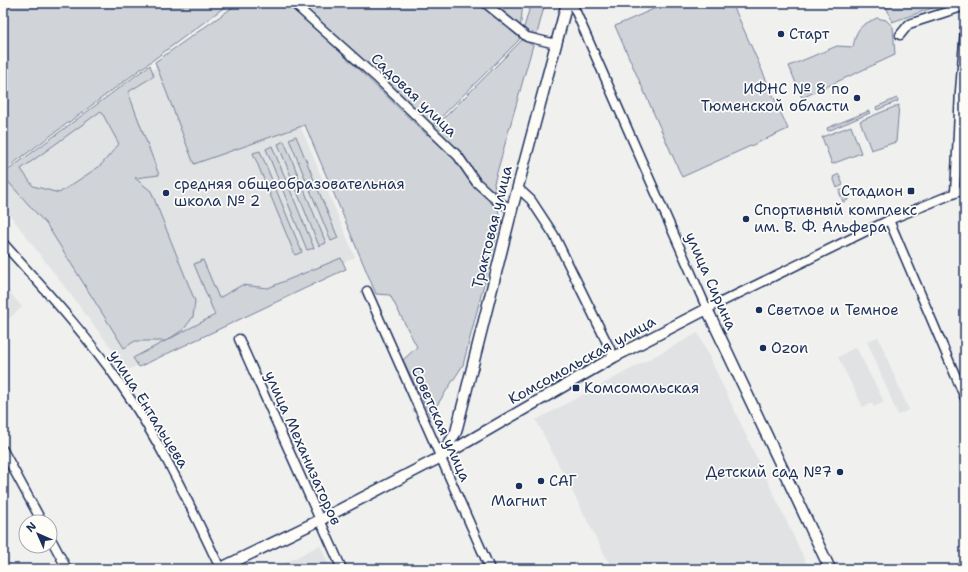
<svg xmlns="http://www.w3.org/2000/svg" width="968" height="572" viewBox="0 0 968 572" font-family="'Shantell Sans',sans-serif">
	<style>
		.built { fill: #e0e2e3 }
		.green { fill: #d0d3d8; stroke: #76819b; fill-rule: evenodd }
		.lines { fill: none; stroke-linecap: round; stroke-linejoin: round }
		.minor-casing { stroke: #1b2f5e; stroke-width: 11 }
		.tertiary-casing { stroke: #1b2f5e; stroke-width: 13 }
		.minor { stroke: #fdfcf7; stroke-width: 8 }
		.tertiary { stroke: #fdfcf7; stroke-width: 10 }
		.poi-dot { fill: #1b2f5e; stroke: #fdfcf7; stroke-width: 1.5 }
		.labels { text-anchor: middle; stroke-width: 3.5; stroke-linejoin: round; paint-order: stroke }
		.poi-label { font-size: 15px; fill: #1b2f5e; stroke: #fdfcf7; text-anchor: start }
		.street-label { font-size: 15px; fill: #1b2f5e; stroke: #fdfcf7 }
	</style>
	<rect width="100%" height="100%" fill="#f0f0ee"/>
	<filter id="ink" filterUnits="userSpaceOnUse"><feTurbulence type="fractalNoise" baseFrequency=".025" numOctaves="2"/><feDisplacementMap in="SourceGraphic" scale="8" xChannelSelector="R" yChannelSelector="G"/><feConvolveMatrix kernelMatrix="1 2 1 2 8 2 1 2 1" color-interpolation-filters="sRGB"/></filter>
	<g filter="url(#ink)">
		<g class="built">
			<polygon points="244,3 249,3 355,257 128,370 3,206 3,179"/>
			<polygon points="3,284 22,307 3,324"/>
			<polygon points="698,333 809,569 612,569 536,420"/>
			<polygon points="878,337 909,410 898,415 867,341"/>
			<polygon points="856,347 884,402 874,407 872,403 863,407 838,357"/>
			<polygon points="320,545 331,569 274,569"/>
			<polygon points="3,551 13,569 3,569"/>
		</g>
		<g class="green">
			<polygon points="3,3 230,3 3,171"/>
			<polygon points="239,3 289,3 427,135 522,40 533,45 494,183 500,222 463,365 430,416 403,360 417,347 390,295 376,294 305,125 194,164 155,62"/>
			<polygon points="294,3 523,3 519,40 427,131"/>
			<polygon points="531,3 545,3 537,34 523,31"/>
			<polygon points="667,3 732,3 788,129 682,177 615,26"/>
			<polygon points="885,3 947,3 892,22"/>
			<path d="M877 18 886 20 893 27 895 55 802 98 789 66 837 46 853 47C857 27 860 26 877 18Z"/>
			<path d="M150 65 154 76 128 92 159 175 135 178 151 191 195 301 193 317 184 329 166 341H135L124 348 47 225 3 176V174ZM101 111 119 144 100 166 59 193 33 186 21 169Z"/>
			<polygon points="897,98 898,101 877,110 876,107"/>
			<polygon points="899,105 896,142 871,150 860,121"/>
			<polygon points="869,111 870,113 828,131 827,128"/>
			<polygon points="851,126 861,153 832,164 822,137"/>
			<polygon points="296,136 338,238 331,241 289,139"/>
			<polygon points="284,141 326,243 319,246 278,144"/>
			<polygon points="272,146 314,248 307,250 266,149"/>
			<polygon points="260,151 302,252 295,255 253,153"/>
			<polygon points="839,174 843,185 837,188 833,177"/>
			<polygon points="845,189 848,200 843,202 839,191"/>
			<polygon points="341,258 346,269 139,367 133,358 215,315 194,264 203,260 219,298 242,285 268,288"/>
		</g>
		<g class="lines">
			<g class="minor-casing">
				<g id="minor">
					<polyline points="293,3 378,79 458,156 476,182 497,201 512,209"/>
					<polyline points="485,3 527,37 556,44"/>
					<polyline points="572,3 707,309 889,220 965,189"/>
					<polyline points="900,35 909,24 965,6"/>
					<polyline points="518,188 531,200 554,235 614,357"/>
					<polyline points="955,193 960,91 965,29"/>
					<polyline points="889,220 965,398"/>
					<path d="M3 243C43 288 85 333 119 382 160 440 190 505 220 568"/>
					<polyline points="367,291 490,569"/>
					<polyline points="239,339 342,569"/>
					<polyline points="3,450 42,522"/>
					<polyline points="50,537 67,569"/>
				</g>
			</g>
			<g class="tertiary-casing">
				<g id="tertiary">
					<polyline points="442,455 456,432 512,209 567,3"/>
					<polyline points="219,569 320,520 441,457 614,357 707,309 830,569"/>
				</g>
			</g>
			<use href="#minor" class="minor"/>
			<use href="#tertiary" class="tertiary"/>
		</g>
	</g>
	<g class="poi-dot">
		<circle cx="781" cy="34" r="4"/>
		<circle cx="857" cy="98" r="4"/>
		<rect x="907" y="187" width="8" height="8" rx="2"/>
		<circle cx="166" cy="193" r="4"/>
		<circle cx="746" cy="219" r="4"/>
		<circle cx="759" cy="310" r="4"/>
		<circle cx="763" cy="348" r="4"/>
		<rect x="572" y="384" width="8" height="8" rx="2"/>
		<circle cx="840" cy="472" r="4"/>
		<circle cx="541" cy="481" r="4"/>
		<circle cx="519" cy="486" r="4"/>
	</g>
	<g class="labels">
		<g class="poi-label">
			<text x="789" y="39">Старт</text>
			<text x="849" y="94" text-anchor="end">ИФНС № 8 по<tspan x="849" dy="17">Тюменской области</tspan></text>
			<text x="174" y="189">средняя общеобразовательная<tspan x="174" dy="17">школа № 2</tspan></text>
			<text x="903" y="196" text-anchor="end">Стадион</text>
			<text x="754" y="215">Спортивный комплекс<tspan x="754" dy="17">им. В. Ф. Альфера</tspan></text>
			<text x="767" y="315">Светлое и Темное</text>
			<text x="771" y="353">Ozon</text>
			<text x="584" y="393">Комсомольская</text>
			<text x="832" y="477" text-anchor="end">Детский сад №7</text>
			<text x="549" y="486">САГ</text>
			<text x="519" y="506" text-anchor="middle">Магнит</text>
		</g>
		<g class="street-label">
			<text transform="translate(414 95) rotate(44)" y="5">Садовая улица</text>
			<text transform="translate(492 227) rotate(-76)" y="5">Трактовая улица</text>
			<text transform="translate(711 281) rotate(66)" y="5">улица Сирина</text>
			<text transform="translate(582 360) rotate(-29)" y="5">Комсомольская улица</text>
			<text transform="translate(149 409) rotate(58)" y="5">улица Ентальцева</text>
			<text transform="translate(441 424) rotate(66)" y="5">Советская улица</text>
			<text transform="translate(303 448) rotate(66)" y="5">улица Механизаторов</text>
		</g>
	</g>
	<rect width="968" height="572" fill="none" stroke="#fdfcf7" stroke-width="16"/>
	<rect x="8" y="8" width="952" height="556" fill="none" stroke="#1b2f5e" stroke-width="1.5" filter="url(#ink)"/>
	<g transform="translate(38 534) rotate(315)"><circle r="19" fill="#fdfcf7" stroke="#a3aaba"/>
	<path d="M0-3L7 15L0 10L-7 15Z" fill="#1b2f5e"/>
	<text y="-6" font-size="11" font-weight="bold" text-anchor="middle" fill="#1b2f5e">N</text>
	</g>
</svg>
